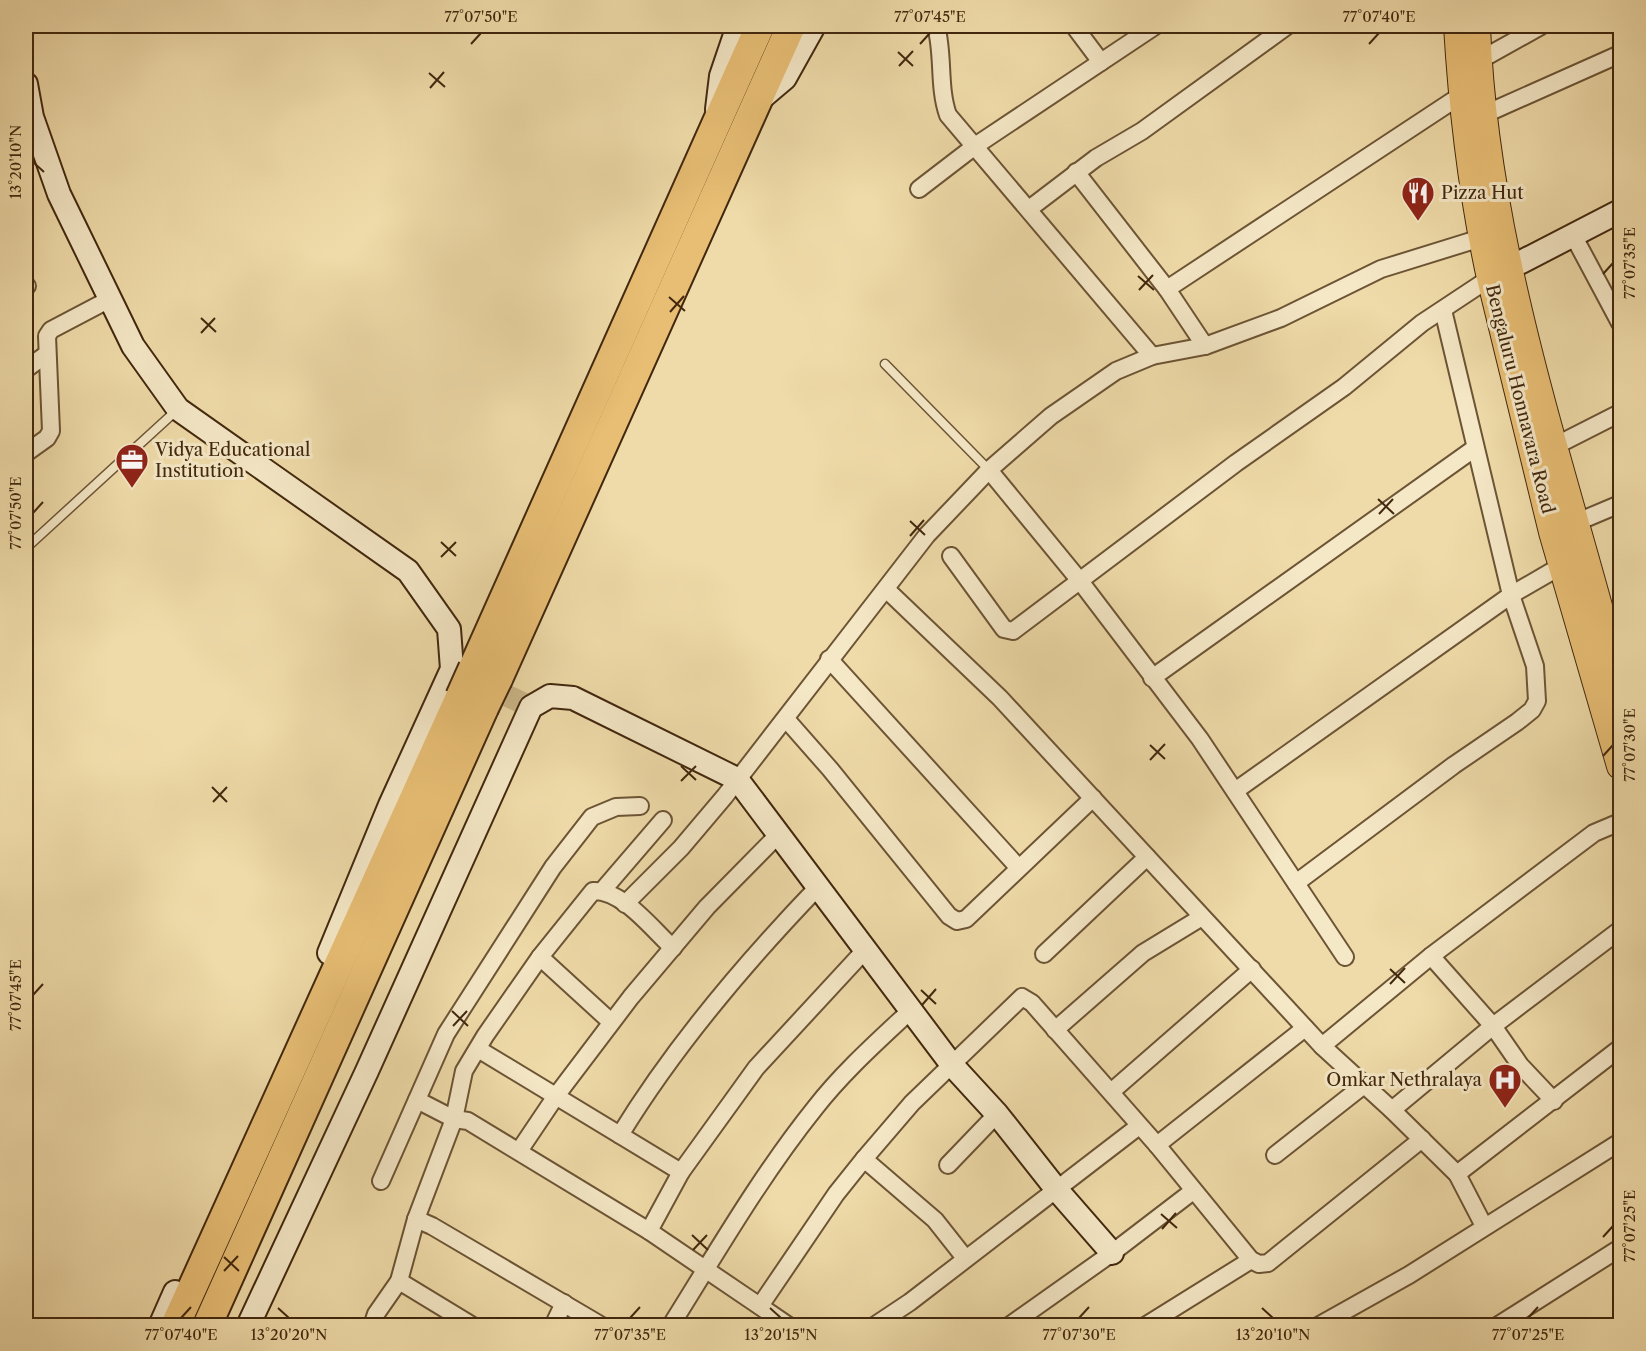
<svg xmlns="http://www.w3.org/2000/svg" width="1646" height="1351" viewBox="0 0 1646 1351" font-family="'Libre Caslon Text',serif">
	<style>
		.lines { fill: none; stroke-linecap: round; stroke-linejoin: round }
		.secondary-tunnel { stroke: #ccb78a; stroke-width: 22; stroke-dasharray: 22 11; stroke-linecap: butt }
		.lane-casing { stroke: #6c5435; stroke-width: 11 }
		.street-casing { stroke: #6c5435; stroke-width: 20 }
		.secondary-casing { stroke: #41270e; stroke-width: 26 }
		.primary-casing { stroke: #41270e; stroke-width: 28 }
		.highway-casing { stroke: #41270e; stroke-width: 32 }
		.lane { stroke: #f5e8c7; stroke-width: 8 }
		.street { stroke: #f5e8c7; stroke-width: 16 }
		.secondary { stroke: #f5e8c7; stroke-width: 22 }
		.primary { stroke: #e8be74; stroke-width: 26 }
		.highway { stroke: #e8be74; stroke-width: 28 }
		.highway-bridge-casing { stroke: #41270e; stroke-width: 32; stroke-linecap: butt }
		.highway-bridge { stroke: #e8be74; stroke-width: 28 }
		.ticks { fill: none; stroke: #41270e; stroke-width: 2 }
		.labels { text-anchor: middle; stroke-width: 6; stroke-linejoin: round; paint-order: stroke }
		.poi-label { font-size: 18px; fill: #41270e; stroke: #f5e8c7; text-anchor: start }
		.street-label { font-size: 18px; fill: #41270e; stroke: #f5e8c7 }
		.neatline { fill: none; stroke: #41270e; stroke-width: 2 }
		.ticks-label { font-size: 15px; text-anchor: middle; fill: #41270e }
	</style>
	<rect width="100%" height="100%" fill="#efdba9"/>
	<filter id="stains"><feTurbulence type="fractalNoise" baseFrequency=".00333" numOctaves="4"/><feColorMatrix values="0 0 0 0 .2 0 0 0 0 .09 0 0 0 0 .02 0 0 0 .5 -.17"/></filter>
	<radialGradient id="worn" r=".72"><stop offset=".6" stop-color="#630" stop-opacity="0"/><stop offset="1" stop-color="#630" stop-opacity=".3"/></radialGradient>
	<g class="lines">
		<polyline class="secondary-tunnel" points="478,682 531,707"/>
		<g class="lane-casing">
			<g id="lane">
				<polyline points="885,364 989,470"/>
				<polyline points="26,548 178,409"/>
			</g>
		</g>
		<g class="street-casing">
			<g id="street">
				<path d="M936 26C944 55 938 87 948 115L1152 356"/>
				<polyline points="1074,26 1101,62"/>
				<polyline points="1489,55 1541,26"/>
				<polyline points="1483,115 1620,54"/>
				<polyline points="1076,172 1167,289 1205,346"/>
				<polyline points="919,189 975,146 1155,26"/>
				<polyline points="1029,209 1096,158 1142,131 1287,26"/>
				<polyline points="1573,235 1620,323"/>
				<polyline points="26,287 27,286"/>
				<polyline points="1167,289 1469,90"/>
				<polyline points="26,369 47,354"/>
				<polyline points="1555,446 1620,413"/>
				<polyline points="26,453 47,438 51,431 47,336 51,330 110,299"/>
				<polyline points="989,470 1080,581 1200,739 1345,957"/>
				<polyline points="1575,523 1620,504"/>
				<polyline points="951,556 1004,629 1013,631 1236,463 1344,387 1422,323 1490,278"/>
				<polyline points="887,590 1000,698 1322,1046 1392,1110 1457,1174 1484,1226"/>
				<polyline points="829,659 1018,867"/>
				<polyline points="1152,678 1475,448"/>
				<polyline points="786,719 830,769 949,916 957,921 966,919 1093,798"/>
				<polyline points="1235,791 1511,595 1561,566"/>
				<polyline points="1296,883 1454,765 1517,722 1532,710 1537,701 1535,666 1511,595 1443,310"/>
				<polyline points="602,891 663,820"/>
				<polyline points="625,904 681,848 725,796 927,535 989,470 1051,416 1116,371 1152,356 1205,346 1281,318 1381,269 1481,238"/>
				<polyline points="1044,954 1147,857"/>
				<polyline points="1431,956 1493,1026 1520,1065 1554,1101"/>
				<polyline points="540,957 611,1022"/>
				<polyline points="1055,1030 1143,953 1202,917"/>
				<polyline points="1322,1046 1431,956 1594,833 1620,822"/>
				<polyline points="478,1049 681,1172"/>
				<polyline points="1111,1092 1252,969"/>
				<polyline points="417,1100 454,1119 468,1121 649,1231 789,1326"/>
				<polyline points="1392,1110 1493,1026 1620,930"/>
				<path d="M620 1135C675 1045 744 964 817 888"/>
				<polyline points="1157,1145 1305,1028"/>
				<polyline points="519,1151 556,1096 631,997 707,907 778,835"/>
				<polyline points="1275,1155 1364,1085"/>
				<polyline points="864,1159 935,1220 965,1258"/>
				<polyline points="948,1165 997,1114"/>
				<polyline points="1457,1174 1620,1048"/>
				<polyline points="381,1181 446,1034 553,867 592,817 616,807 640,806"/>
				<polyline points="416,1219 432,1226 602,1326"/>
				<polyline points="649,1231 681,1172 756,1068 866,949"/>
				<polyline points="399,1281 473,1326"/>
				<polyline points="760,1306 836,1194 864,1159 912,1103 1022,997 1032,1003 1157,1145 1251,1260 1259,1264 1268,1263 1422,1139"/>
				<path d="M673 1322C718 1250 762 1174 815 1108 843 1072 878 1041 911 1010"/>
				<path d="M372 1326 376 1314 399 1281 416 1219 454 1119 464 1071 485 1036 540 957 593 891C623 890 652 929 673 948"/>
				<polyline points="553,1326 564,1303"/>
				<polyline points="874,1326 910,1302 1139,1126"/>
				<polyline points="1009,1326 1112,1253 1193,1191"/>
				<polyline points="1145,1326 1251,1260"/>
				<polyline points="1318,1326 1409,1275 1620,1142"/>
				<polyline points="1497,1326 1620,1248"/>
			</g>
		</g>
		<g class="secondary-casing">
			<g id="secondary">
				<polyline points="26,84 32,117 59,194 133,346 178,409 408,571 449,629 452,669 390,805 329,953"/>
				<polyline points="759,100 785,78 814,26"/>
				<polyline points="717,109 721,76 738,26"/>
				<polyline points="1494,276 1620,211"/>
				<polyline points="160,1326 175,1292"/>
				<polyline points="248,1326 367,1071 531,707 550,696 573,698 737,779 952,1065 997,1114 1057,1190 1112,1253"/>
			</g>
		</g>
		<g class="primary-casing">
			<g id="primary">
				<path d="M1457 26C1462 110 1472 195 1490 278L1552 532 1620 766"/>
				<path d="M1477 26C1485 251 1564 467 1620 684"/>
			</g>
		</g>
		<g class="highway-casing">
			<g id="highway">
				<polyline points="473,668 760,26"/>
				<polyline points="498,679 791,26"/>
				<polyline points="175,1326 460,697"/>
				<polyline points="207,1326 484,708"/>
			</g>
		</g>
		<use href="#lane" class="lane"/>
		<use href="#street" class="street"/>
		<use href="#secondary" class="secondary"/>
		<use href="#primary" class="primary"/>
		<use href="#highway" class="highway"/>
		<g class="highway-bridge-casing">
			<g id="highway-bridge">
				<polyline points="460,697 473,668"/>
				<polyline points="484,708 498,679"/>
			</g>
		</g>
		<use href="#highway-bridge" class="highway-bridge"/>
	</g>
	<path class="ticks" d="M471 44 481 33M920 44 930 33M1369 44 1379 33M898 52 913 66M899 66 913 51M429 73 445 87M430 88 444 72M33 162 44 172M1603 274 1613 263M1138 276 1154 290M1139 290 1153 275M669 297 685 311M670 312 684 296M201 318 216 332M201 333 215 318M1378 499 1394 514M33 513 43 502M1379 514 1393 499M910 521 925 535M910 536 924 520M441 542 456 556M441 557 456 542M1150 745 1165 759M1603 756 1613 745M1150 760 1165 744M681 766 696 780M681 781 696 766M212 787 227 802M213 802 227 787M1390 969 1405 983M1390 984 1405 968M921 990 936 1004M33 995 43 984M922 1005 936 989M452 1011 468 1026M453 1026 467 1011M1161 1214 1177 1228M1162 1229 1176 1213M692 1235 708 1250M1603 1237 1613 1226M693 1250 707 1235M224 1257 239 1271M224 1271 238 1256M278 1308 289 1318M770 1308 781 1318M1262 1308 1273 1318M181 1318 191 1307M630 1318 640 1307M1079 1318 1089 1307M1528 1318 1538 1307"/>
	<defs>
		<g id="restaurant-pin" transform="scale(1.725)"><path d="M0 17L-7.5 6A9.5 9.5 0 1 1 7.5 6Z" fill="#8f2418" stroke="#f5e8c7"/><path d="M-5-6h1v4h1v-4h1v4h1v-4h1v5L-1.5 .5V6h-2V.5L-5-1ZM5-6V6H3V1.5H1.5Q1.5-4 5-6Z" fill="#fff"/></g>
		<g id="office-pin" transform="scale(1.725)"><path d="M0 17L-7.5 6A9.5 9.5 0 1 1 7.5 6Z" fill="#8f2418" stroke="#f5e8c7"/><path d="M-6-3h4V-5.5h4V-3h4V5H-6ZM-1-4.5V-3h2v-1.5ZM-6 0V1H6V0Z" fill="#fff"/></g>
		<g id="hospital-pin" transform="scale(1.725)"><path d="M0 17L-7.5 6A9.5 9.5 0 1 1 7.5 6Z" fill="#8f2418" stroke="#f5e8c7"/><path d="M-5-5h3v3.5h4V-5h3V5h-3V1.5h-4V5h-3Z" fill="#fff"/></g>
	</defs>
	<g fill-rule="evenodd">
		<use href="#restaurant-pin" x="1418" y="193"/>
		<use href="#office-pin" x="132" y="460"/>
		<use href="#hospital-pin" x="1505" y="1080"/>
	</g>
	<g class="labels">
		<g class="poi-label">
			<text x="1441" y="199">Pizza Hut</text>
			<text x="155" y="456">Vidya Educational<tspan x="155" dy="21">Institution</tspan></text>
			<text x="1482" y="1086" text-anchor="end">Omkar Nethralaya</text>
		</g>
		<g class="street-label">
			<text transform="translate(1520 399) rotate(76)" y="6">Bengaluru Honnavara Road</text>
		</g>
	</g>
	<rect width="1646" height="1351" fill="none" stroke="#efdba9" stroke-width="66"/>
	<rect x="33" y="33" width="1580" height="1285" class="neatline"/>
	<g class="ticks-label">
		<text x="481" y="22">77°07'50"E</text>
		<text x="930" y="22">77°07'45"E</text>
		<text x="1379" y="22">77°07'40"E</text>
		<text transform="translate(16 162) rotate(-90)" y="5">13°20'10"N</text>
		<text transform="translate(1630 263) rotate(-90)" y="5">77°07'35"E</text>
		<text transform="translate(16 513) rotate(-90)" y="5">77°07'50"E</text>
		<text transform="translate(1630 745) rotate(-90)" y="5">77°07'30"E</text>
		<text transform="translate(16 995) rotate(-90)" y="5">77°07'45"E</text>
		<text transform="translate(1630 1226) rotate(-90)" y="5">77°07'25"E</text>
		<text x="181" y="1340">77°07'40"E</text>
		<text x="289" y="1340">13°20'20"N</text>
		<text x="630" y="1340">77°07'35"E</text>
		<text x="781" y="1340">13°20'15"N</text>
		<text x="1079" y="1340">77°07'30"E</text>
		<text x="1273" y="1340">13°20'10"N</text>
		<text x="1528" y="1340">77°07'25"E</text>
	</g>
	<rect width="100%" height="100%" filter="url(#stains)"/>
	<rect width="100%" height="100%" fill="url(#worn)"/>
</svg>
